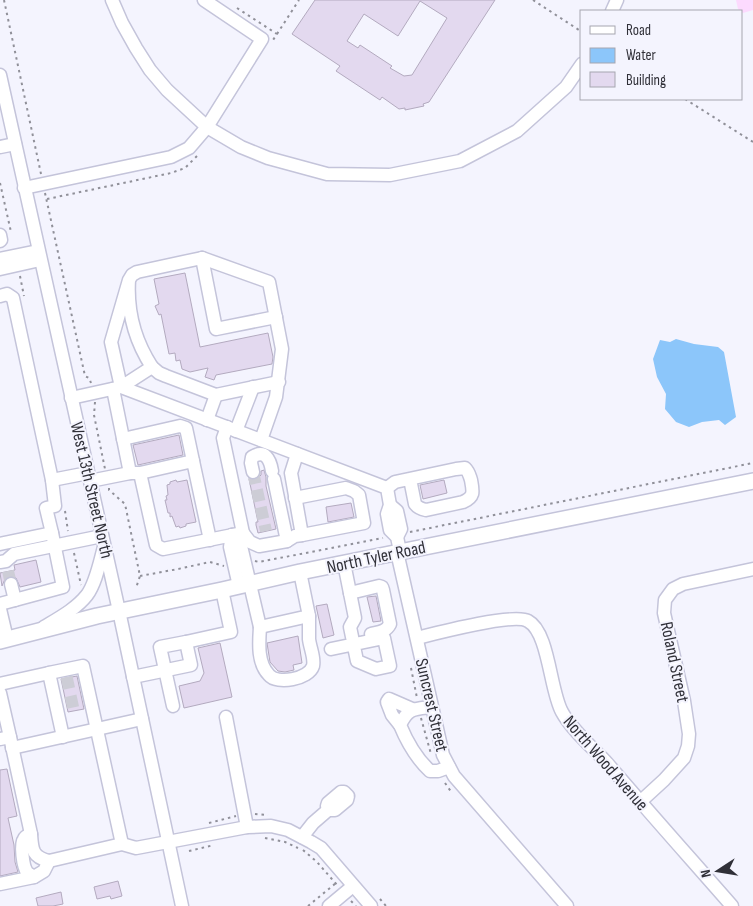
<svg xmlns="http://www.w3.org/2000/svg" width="753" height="906" viewBox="0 0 753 906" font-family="'Sofia Sans Condensed',sans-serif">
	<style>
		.park { fill: #fcdafe }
		.water { fill: #8cc6fa }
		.building { fill: #e3d9ef; stroke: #b3aabf; fill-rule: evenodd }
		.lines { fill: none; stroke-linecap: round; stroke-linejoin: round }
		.minor-tunnel { stroke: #cdcdd6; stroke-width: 12; stroke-dasharray: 12 6; stroke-linecap: butt }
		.minor-casing { stroke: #c4c4da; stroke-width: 15 }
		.major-casing { stroke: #c4c4da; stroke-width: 18 }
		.path { stroke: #909099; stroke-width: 2; stroke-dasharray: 2.5 4; stroke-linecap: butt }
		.minor { stroke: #fff; stroke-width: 12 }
		.major { stroke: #fff; stroke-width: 15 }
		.labels { text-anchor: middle; stroke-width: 4; stroke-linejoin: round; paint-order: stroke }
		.street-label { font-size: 18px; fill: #303038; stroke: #f4f4fe }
	</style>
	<rect width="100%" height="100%" fill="#f4f4fe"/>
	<polygon class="park" points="736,0 753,0 753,10 743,13 738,9"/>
	<polygon class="water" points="676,339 694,344 718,347 724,352 736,417 725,425 719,420 702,422 689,427 676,422 665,409 666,394 657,377 653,359 660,340 670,342"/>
	<g class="building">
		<path d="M315 0H495L429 102 423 104 424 106 405 110V108L399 109 382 97 380 100 336 71 340 66 292 34ZM420 1 447 18 412 75 404 76 390 68 392 66 360 45 358 48 347 41 364 14 398 36Z"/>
		<polygon points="185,273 200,347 268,333 273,357 272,364 216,375 214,380 205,377 208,368 190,372 182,369 180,360 176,361 175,353 169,354 161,314 159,315 155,306 159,304 154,279"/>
		<polygon points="179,435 183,455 138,465 133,445"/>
		<polygon points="264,470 266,477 266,486 276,529 258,533 256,525 256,522 258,522 249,479 254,480 258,478 261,475 261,471"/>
		<polygon points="176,480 177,482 187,480 196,522 186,524 186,526 180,528 179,526 176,527 172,516 170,517 170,513 168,513 165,500 167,500 166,496 168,495 167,485 170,484 170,482"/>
		<polygon points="444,480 447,493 423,499 420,485"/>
		<polygon points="351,503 354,517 328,522 326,507"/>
		<polygon points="36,560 41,582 20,587 16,578 10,576 5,579 2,586 0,573 15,570 14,565"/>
		<polygon points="376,596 381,621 373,622 367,597"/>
		<polygon points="327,604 334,635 323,638 316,606"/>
		<polygon points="298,636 302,663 293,665 294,670 285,672 278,671 270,662 267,643"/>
		<polygon points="220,643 232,697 184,708 179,686 200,681 204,673 198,648"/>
		<polygon points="77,676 84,709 68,712 61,679"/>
		<polygon points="7,769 17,816 8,818 14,845 15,862 18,872 0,876 0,770"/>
		<polygon points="118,881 122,896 111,899 110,896 97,899 94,887"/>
		<polygon points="61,892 63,904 53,906 38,906 36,898"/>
	</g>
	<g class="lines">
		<g class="minor-tunnel">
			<polyline points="253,472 266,531"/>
			<polyline points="8,571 11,584"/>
			<polyline points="62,684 80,680"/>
			<polyline points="66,703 84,699"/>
		</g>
		<g class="minor-casing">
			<g id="minor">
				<polyline points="112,0 122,23 136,48 150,70 167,90 207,127 241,147 268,158 327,174 390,175 460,161 517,131 566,87 582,64"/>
				<polyline points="612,11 617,0"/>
				<polyline points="0,75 119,611 182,906"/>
				<polyline points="0,147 15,144"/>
				<polyline points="24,188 171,157 189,148 207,127 262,39 204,0"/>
				<polyline points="0,235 1,240 0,241"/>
				<polyline points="202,258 216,329 276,317"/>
				<polyline points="0,259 38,251"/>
				<polyline points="0,269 40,260"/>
				<path d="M129 280C127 312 135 341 152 367L121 387 111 342 129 280 132 275 137 272 202 258 269 282 282 349 276 397 261 440"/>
				<polyline points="0,296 7,294 13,298 52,480 55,506 46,508 52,533 0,544"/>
				<polyline points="152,367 159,373 166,376 216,395 279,382"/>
				<polyline points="71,398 121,387 387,488 390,505 387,514 390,530 397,537 400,551"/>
				<polyline points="207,420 216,395"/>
				<polyline points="236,431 253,387"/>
				<polyline points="123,439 180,426 186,428 193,461"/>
				<path d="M253 472 251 463 252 457C265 449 270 459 272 471"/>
				<polyline points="130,473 140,473 156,545 163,549 243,533 223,438 227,427"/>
				<polyline points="140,473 193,461 210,540"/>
				<polyline points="274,479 287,541"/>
				<polyline points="52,480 88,473"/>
				<polyline points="90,481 130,473 113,389"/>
				<path d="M387 488 395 482 456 469 465 468C469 472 469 474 471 480 473 491 475 497 463 502L426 510C421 509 418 508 415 504L410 479"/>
				<polyline points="295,498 346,488 354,491 359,495 364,523 302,535"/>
				<polyline points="390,505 397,511 401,529 397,537"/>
				<polyline points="243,533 250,542 259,546 287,541 295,536 302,535 291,473 297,454"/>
				<polyline points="232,535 241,546 260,627 309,616 300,572"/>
				<polyline points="232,535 230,547 239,586"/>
				<polyline points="397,552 443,755 454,776 567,906"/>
				<polyline points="0,562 6,561 14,554 102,536"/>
				<polyline points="11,584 15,600"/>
				<path d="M350 593 379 586 382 587 383 590 390 624C386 632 379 632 371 634"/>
				<polyline points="0,604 63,587 52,533"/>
				<polyline points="0,609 7,639"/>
				<path d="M44 627C59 618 76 609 87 595 96 583 100 561 104 547"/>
				<path d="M260 627C259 642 257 663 269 675 277 685 309 679 313 666 315 658 310 648 309 639 309 632 309 624 309 616"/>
				<path d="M417 638C437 633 514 613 528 621 549 632 550 691 562 712 571 729 593 748 607 763 648 811 690 858 732 906"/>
				<polyline points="331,649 384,638 390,666 376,669 357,661 350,627 355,618 344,563"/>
				<polyline points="49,673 83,666 122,844"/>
				<polyline points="133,677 191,665 186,642 231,632 222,590"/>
				<polyline points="0,684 49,673 63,737"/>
				<polyline points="0,693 10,737 0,739"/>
				<polyline points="173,706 160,647 186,642"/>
				<path d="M431 707C414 709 408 708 400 725 407 742 417 759 430 771H438L449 767"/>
				<polyline points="226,717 247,827"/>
				<polyline points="400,725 392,715 387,702 389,699 412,709"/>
				<path d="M10 737 31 834C32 849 32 857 49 861L122 844 136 848 247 827 271 826 288 830 311 842 321 848 371 906"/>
				<polyline points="12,748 142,719"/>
				<polyline points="640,802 664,780 684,758 688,746 689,734 684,701 664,613 665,600 673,589 683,584 753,569"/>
				<path d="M31 834C28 835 25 836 24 839 20 844 23 867 27 872 28 874 32 875 34 877"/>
				<polyline points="302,837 313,823 328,810 327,806 328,803 341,792 344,792 348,796 347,800 335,810 328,810"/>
				<polyline points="0,884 34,877 44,871 49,861"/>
				<polyline points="329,906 353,886"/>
			</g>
		</g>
		<g class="major-casing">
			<polyline id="major" points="0,641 97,616 222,590 300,572 753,481"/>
		</g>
		<g class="path">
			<polyline points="4,0 41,174"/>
			<polyline points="533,0 582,32"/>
			<polyline points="237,8 277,34 273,40"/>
			<polyline points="277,34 299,0"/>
			<polyline points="685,99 753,142"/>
			<polyline points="0,183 11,232"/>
			<polyline points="45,193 85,376 89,378 91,383"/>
			<polyline points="47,199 171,173 185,168 198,155"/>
			<polyline points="20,276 24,296"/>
			<polyline points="95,402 94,415 105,469"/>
			<polyline points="109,488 109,490 125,504 140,576 136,588"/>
			<polyline points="65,511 68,531"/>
			<polyline points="410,532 753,463"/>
			<polyline points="74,553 81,585"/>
			<polyline points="255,561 259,562 383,538"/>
			<polyline points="140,576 178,569 210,562 224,566"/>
			<polyline points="411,668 417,698"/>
			<polyline points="421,718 431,754"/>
			<polyline points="445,783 452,793"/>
			<polyline points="255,814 268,815"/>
			<polyline points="209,823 236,816"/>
			<polyline points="265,838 285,842 298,848"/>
			<polyline points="303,850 317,862 338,886"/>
			<polyline points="189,851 214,845"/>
			<polyline points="380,899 386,906"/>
			<polyline points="351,901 356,906"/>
			<polyline points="308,906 336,883"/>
		</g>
		<use href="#minor" class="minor"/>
		<use href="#major" class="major"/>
	</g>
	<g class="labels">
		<g class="street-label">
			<text transform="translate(92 490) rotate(77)" y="6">West 13th Street North</text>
			<text transform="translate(376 557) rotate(-12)" y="6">North Tyler Road</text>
			<text transform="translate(675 662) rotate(78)" y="6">Roland Street</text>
			<text transform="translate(432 705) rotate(77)" y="6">Suncrest Street</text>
			<text transform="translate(606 763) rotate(49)" y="6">North Wood Avenue</text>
		</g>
	</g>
	<rect x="580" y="10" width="162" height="90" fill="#f4f4fe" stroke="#a6a6af"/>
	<rect x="590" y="26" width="25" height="8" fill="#ffffff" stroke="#a6a6af"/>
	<text x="626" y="35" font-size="15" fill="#303038">Road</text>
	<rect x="590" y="48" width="25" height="15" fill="#8cc6fa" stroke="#a6a6af"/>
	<text x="626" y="60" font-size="15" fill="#303038">Water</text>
	<rect x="590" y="72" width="25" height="15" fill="#e3d9ef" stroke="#a6a6af"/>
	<text x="626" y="85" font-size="15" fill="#303038">Building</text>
	<g transform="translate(718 871) rotate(258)" stroke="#f4f4fe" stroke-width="4" paint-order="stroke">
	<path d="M0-4L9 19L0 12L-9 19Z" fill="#303038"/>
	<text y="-8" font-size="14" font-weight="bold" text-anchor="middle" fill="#303038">N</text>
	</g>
</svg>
